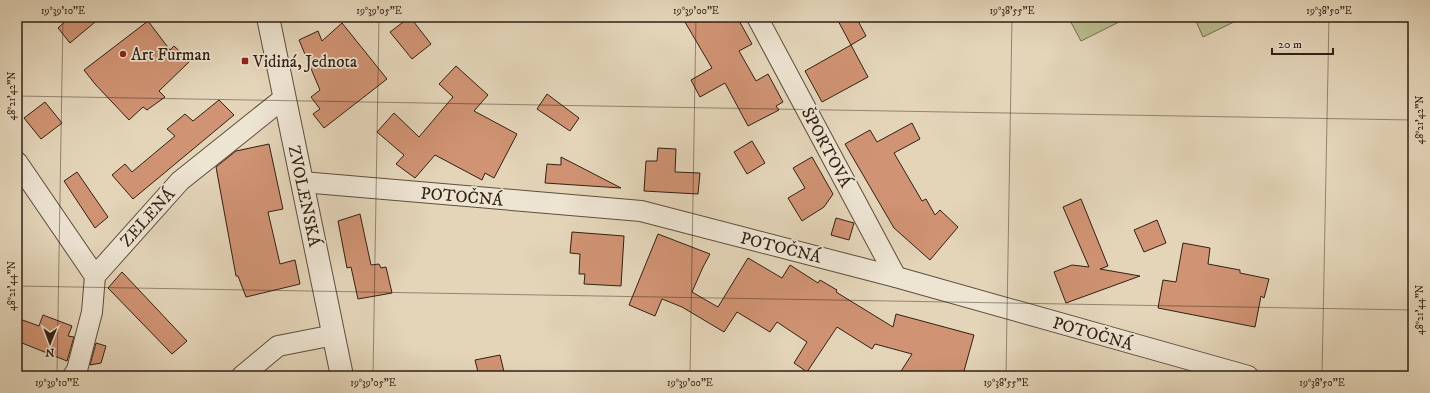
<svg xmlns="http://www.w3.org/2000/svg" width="1430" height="393" viewBox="0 0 1430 393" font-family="'IM FELL DW Pica',serif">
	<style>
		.pitch { fill: #b7bc8d; stroke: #746e50 }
		.building { fill: #d09373; stroke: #312113 }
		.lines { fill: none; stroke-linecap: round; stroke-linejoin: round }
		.minor-casing { stroke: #5e4e3c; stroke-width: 22 }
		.tertiary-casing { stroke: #5e4e3c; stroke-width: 24 }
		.minor { stroke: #ede4d2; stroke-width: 20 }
		.tertiary { stroke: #ede4d2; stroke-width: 22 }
		.ticks { fill: none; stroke: #312113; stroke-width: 1; stroke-opacity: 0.45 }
		.poi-dot { fill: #8f2418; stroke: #ede4d2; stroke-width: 1.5 }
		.labels { text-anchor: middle; stroke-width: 3.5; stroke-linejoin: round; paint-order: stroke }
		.poi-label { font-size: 17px; fill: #312113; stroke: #ede4d2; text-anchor: start }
		.street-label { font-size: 17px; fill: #312113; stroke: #ede4d2 }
		.neatline { fill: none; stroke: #312113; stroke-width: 1.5 }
		.ticks-label { font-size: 10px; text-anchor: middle; fill: #312113 }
	</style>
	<rect width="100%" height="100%" fill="#e4d5b9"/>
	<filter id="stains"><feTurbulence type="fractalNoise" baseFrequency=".005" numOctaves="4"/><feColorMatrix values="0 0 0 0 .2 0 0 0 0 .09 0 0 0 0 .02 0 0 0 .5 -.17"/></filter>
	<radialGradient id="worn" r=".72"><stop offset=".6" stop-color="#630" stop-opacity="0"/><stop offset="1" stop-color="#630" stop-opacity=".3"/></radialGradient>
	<g class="pitch">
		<polygon points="1068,17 1129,17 1081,41"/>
		<polygon points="1194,17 1244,17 1203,37"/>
	</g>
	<g class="building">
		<polygon points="70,17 101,17 70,43 58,28"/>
		<polygon points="410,17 431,44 412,59 390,32"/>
		<polygon points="682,17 737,17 752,44 739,51 756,81 768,74 783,102 776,106 779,110 748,126 725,83 700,97 691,80 712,68"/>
		<polygon points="836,17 856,17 866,36 851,45"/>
		<polygon points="148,21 170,50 174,46 190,61 159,91 165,97 147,110 143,107 129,120 95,84 84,70"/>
		<polygon points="342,23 387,79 324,128 313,114 320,109 311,97 320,90 299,40 318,31 322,41"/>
		<polygon points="851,45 868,77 822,102 805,71"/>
		<polygon points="456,66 488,95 474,111 517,134 494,178 485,173 482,180 435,155 415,178 396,164 404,155 377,132 394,113 419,137 453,97 439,84"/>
		<polygon points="547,94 579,118 570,131 537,109"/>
		<polygon points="219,100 234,115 133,199 112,175 125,164 132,172 175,136 167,129 185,114 193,121"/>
		<polygon points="45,102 62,123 41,139 24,118"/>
		<polygon points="912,123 920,139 894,153 922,201 926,199 935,215 940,210 958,227 930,260 894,228 845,144 870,130 877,142"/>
		<polygon points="752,141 765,163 747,174 734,152"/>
		<polygon points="269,144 283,209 268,212 280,264 295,260 300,284 246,297 238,276 236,276 216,167 236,151"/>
		<polygon points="658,148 676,149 675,172 700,173 698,194 644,191 646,161 657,161"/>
		<polygon points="561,157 621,188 545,183 547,164 561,165"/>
		<polygon points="812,157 833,194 824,207 802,221 788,198 805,188 793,168"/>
		<polygon points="77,172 108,217 95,228 64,181"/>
		<polygon points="1081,199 1108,266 1100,269 1140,276 1066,303 1054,272 1072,265 1089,267 1063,207"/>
		<polygon points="360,214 371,265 379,264 381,268 386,267 392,293 358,299 351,267 347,268 338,221"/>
		<polygon points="836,218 854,223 849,240 831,235"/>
		<polygon points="1157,220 1166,243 1144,252 1134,230"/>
		<polygon points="572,232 624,236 621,286 584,284 585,274 579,274 580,254 570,253"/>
		<polygon points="658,234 710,254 703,267 692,292 718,307 748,258 782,278 790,265 818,283 820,280 837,290 836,292 893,327 896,314 974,335 964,371 961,376 898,376 912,354 875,344 872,349 837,327 807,372 794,363 807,342 777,322 770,332 737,312 724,332 682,307 662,299 655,316 629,305"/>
		<polygon points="1183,243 1210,248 1208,264 1240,270 1240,273 1269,279 1264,298 1261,296 1255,327 1158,308 1163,280 1176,282"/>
		<polygon points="122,272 187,341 172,354 108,288"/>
		<polygon points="43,315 72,326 68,336 74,337 67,361 17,341 17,318 39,326"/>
		<polygon points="96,343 106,346 101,363 90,365"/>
		<polygon points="500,355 505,376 479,376 475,360"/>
	</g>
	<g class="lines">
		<g class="minor-casing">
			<g id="minor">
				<polyline points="757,17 896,277"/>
				<polyline points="17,162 95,276"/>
				<polyline points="302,182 641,211 896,277 1248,376"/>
				<polyline points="73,376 77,370 92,312 95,276 180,181 284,98"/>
				<polyline points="242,376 278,346 334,335"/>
			</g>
		</g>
		<g class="tertiary-casing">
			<polyline id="tertiary" points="268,17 342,376"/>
		</g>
		<use href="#minor" class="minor"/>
		<use href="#tertiary" class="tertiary"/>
	</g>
	<path class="ticks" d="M17 96 1413 120M17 286 1413 310M57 376 63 17M373 376 379 17M690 376 696 17M1006 376 1012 17M1322 376 1329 17"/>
	<g class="poi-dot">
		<circle cx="123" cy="54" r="4"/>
		<rect x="241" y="57" width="8" height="8" rx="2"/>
	</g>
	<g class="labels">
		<g class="poi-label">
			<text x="131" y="60">Art Furman</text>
			<text x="253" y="67">Vidiná, Jednota</text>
		</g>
		<g class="street-label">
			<text transform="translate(827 147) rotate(62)" y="6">ŠPORTOVÁ</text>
			<text transform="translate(305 196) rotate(78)" y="6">ZVOLENSKÁ</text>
			<text transform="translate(462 196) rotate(5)" y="6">POTOČNÁ</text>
			<text transform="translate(147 217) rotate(-48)" y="6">ZELENÁ</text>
			<text transform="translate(781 247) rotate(14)" y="6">POTOČNÁ</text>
			<text transform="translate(1093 333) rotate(16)" y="6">POTOČNÁ</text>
		</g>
	</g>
	<rect width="1430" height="393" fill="none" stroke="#e4d5b9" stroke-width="44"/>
	<g transform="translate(50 343) rotate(181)" stroke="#ede4d2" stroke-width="3" paint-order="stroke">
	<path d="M0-3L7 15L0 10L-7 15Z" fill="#312113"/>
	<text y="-6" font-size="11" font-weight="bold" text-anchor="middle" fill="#312113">N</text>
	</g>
	<path d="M1272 48v6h61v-6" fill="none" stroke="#312113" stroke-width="2"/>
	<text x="1278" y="48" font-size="12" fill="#312113" stroke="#ede4d2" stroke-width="3" paint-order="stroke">20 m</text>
	<rect x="22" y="22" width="1386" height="349" class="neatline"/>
	<g class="ticks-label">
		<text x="63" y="14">19°39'10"E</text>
		<text x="379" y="14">19°39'05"E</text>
		<text x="696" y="14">19°39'00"E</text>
		<text x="1012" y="14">19°38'55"E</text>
		<text x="1329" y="14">19°38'50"E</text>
		<text transform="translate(11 96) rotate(-90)" y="4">48°21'42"N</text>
		<text transform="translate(1419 120) rotate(-90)" y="4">48°21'42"N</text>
		<text transform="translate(11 286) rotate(-90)" y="4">48°21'44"N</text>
		<text transform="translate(1419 310) rotate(-90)" y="4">48°21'44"N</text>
		<text x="57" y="386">19°39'10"E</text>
		<text x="373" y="386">19°39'05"E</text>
		<text x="690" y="386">19°39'00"E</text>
		<text x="1006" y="386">19°38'55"E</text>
		<text x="1322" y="386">19°38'50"E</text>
	</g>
	<rect width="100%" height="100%" filter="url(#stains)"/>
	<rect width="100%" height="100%" fill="url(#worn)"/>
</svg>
